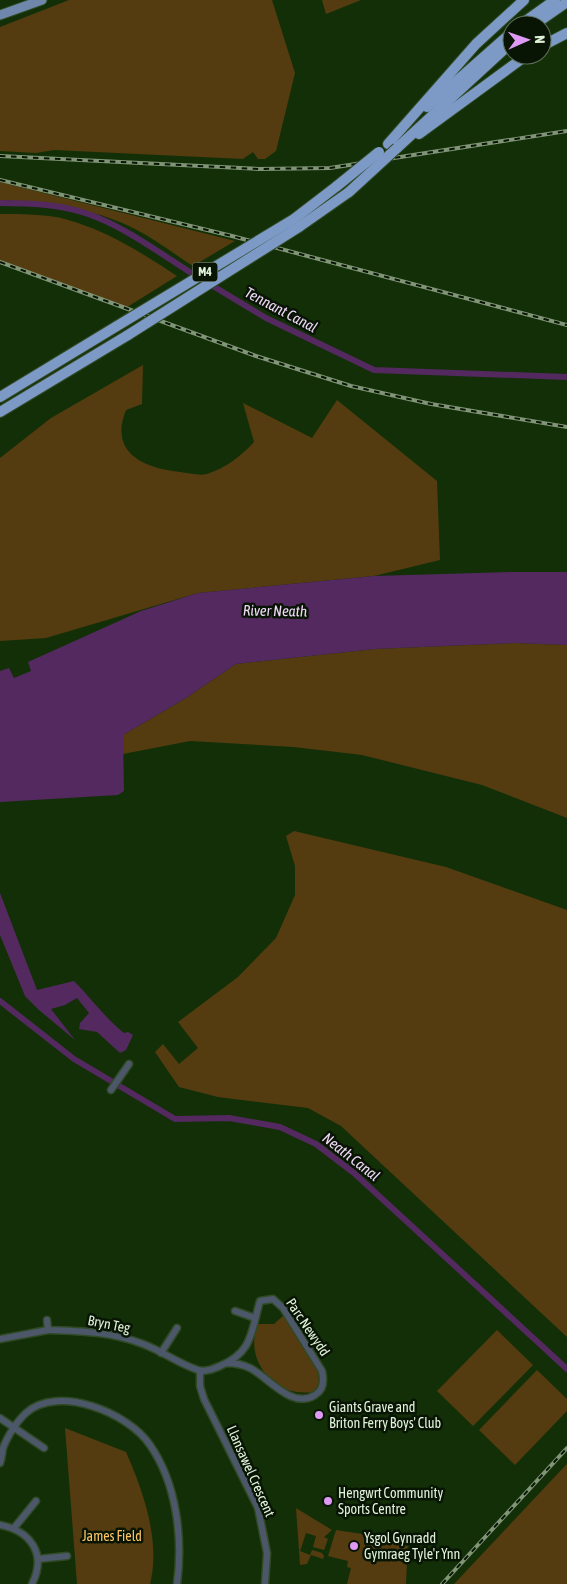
<svg xmlns="http://www.w3.org/2000/svg" width="567" height="1584" viewBox="0 0 567 1584" font-family="'Asap Condensed',sans-serif">
	<style>
		.green { fill: #543c10 }
		.water { fill: #53295f }
		.lines { fill: none; stroke-linecap: round; stroke-linejoin: round }
		.canal { stroke: #53295f; stroke-width: 6 }
		.minor-casing { stroke: #304a25; stroke-width: 9 }
		.major-casing { stroke: #304a25; stroke-width: 11 }
		.highway-casing { stroke: #304a25; stroke-width: 12 }
		.minor { stroke: #4c586a; stroke-width: 6 }
		.major { stroke: #6f87ab; stroke-width: 9 }
		.highway { stroke: #7c9ac5; stroke-width: 10 }
		.rail-casing { stroke: #7f9576; stroke-width: 4 }
		.rail { stroke: #081404; stroke-width: 2; stroke-dasharray: 5.5; stroke-linecap: butt }
		.highway-bridge-casing { stroke: #304a25; stroke-width: 12; stroke-linecap: butt }
		.highway-bridge { stroke: #7c9ac5; stroke-width: 10 }
		.poi-dot { fill: #dd99f3; stroke: #081404; stroke-width: 2 }
		.labels { text-anchor: middle; stroke-width: 5; stroke-linejoin: round; paint-order: stroke }
		.shield { fill: #081404; stroke: #a0af9a; stroke-width: 1 }
		.shield-label { font-size: 12px; font-weight: bold; fill: #e1f2db }
		.street-label { font-size: 14px; fill: #e1f2db; stroke: #081404 }
		.poi-label { font-size: 14px; fill: #e1f2db; stroke: #081404; text-anchor: start }
		.park-label { font-size: 14px; fill: #fec465; stroke: #081404 }
		.water-label { font-size: 15px; font-style: italic; fill: #f3dafb; stroke: #081404 }
	</style>
	<rect width="100%" height="100%" fill="#132f07"/>
	<g class="green">
		<polygon points="69,0 272,0 295,73 276,151 265,159 258,159 253,152 243,159 54,150 36,153 0,151 0,27"/>
		<polygon points="322,0 361,0 326,14"/>
		<path d="M0 182 235 241 193 266C174 254 155 239 135 229 92 207 46 203 0 200Z"/>
		<path d="M0 214C21 214 44 214 65 219 106 230 142 253 177 276L124 309 0 260Z"/>
		<path d="M143 365 142 404 126 410C109 452 142 468 180 472 188 473 199 476 207 474 227 467 240 457 254 442L243 403 312 438 337 400 437 481 440 560 374 576 198 593 46 638 0 641V458L51 418Z"/>
		<polygon points="515,643 567,645 567,818 482,785 362,755 294,747 190,741 123,754 123,735 186,698 236,664 375,649"/>
		<polygon points="294,831 446,867 567,910 567,1337 341,1126 308,1108 218,1097 179,1087 155,1052 163,1044 179,1064 198,1048 178,1022 238,977 276,938 295,895 295,866 286,836"/>
		<path d="M284 1315C294 1331 335 1378 312 1392 274 1398 243 1359 258 1324H274Z"/>
		<polygon points="497,1330 533,1365 473,1426 437,1391"/>
		<polygon points="537,1370 567,1399 567,1411 515,1465 479,1430"/>
		<path d="M65 1428 126 1452C143 1491 161 1541 150 1584H77Z"/>
		<polygon points="567,1464 567,1584 454,1584 564,1467"/>
		<polygon points="296,1508 332,1530 324,1537 328,1539 324,1550 313,1547 316,1536 306,1533 300,1551 310,1555 312,1550 322,1553 324,1556 323,1559 311,1555 307,1564 300,1565"/>
		<polygon points="336,1530 408,1541 406,1584 347,1584 351,1568 347,1567 348,1561 328,1556"/>
	</g>
	<g class="water">
		<polygon points="510,572 567,572 567,645 515,643 375,649 236,664 186,698 123,735 124,791 118,795 0,802 0,671 9,668 14,678 31,671 28,662 141,611 198,593 374,576"/>
		<path d="M0 893 37 990 74 981C91 998 105 1018 124 1033L128 1032 133 1035 126 1050 120 1053 97 1032 79 1029 80 1023 89 1013 77 998 65 1005 51 1009 75 1040 39 1010 25 996 0 935Z"/>
	</g>
	<g class="lines">
		<g class="canal">
			<path d="M0 203C29 203 60 204 88 214 126 227 165 257 199 278"/>
			<polyline points="208,283 266,318 374,370 567,377"/>
			<polyline points="0,1001 74,1059 175,1119 229,1118 280,1127 316,1144 354,1173 567,1369"/>
		</g>
		<g class="minor-casing">
			<g id="minor">
				<polyline points="111,1090 129,1064"/>
				<polyline points="235,1311 255,1318"/>
				<path d="M47 1320 48 1330C81 1331 112 1332 143 1344 162 1351 179 1364 198 1370 206 1372 213 1369 220 1366 253 1352 251 1332 260 1301L273 1299 283 1308 322 1371C324 1380 324 1390 315 1395 292 1410 268 1377 250 1368 242 1364 235 1363 226 1363"/>
				<polyline points="0,1339 48,1330"/>
				<polyline points="161,1353 177,1328"/>
				<polyline points="200,1371 200,1386 204,1399 258,1508 267,1553 265,1584"/>
				<polyline points="0,1418 44,1448"/>
				<path d="M0 1463C2 1458 2 1453 3 1448 7 1437 17 1421 26 1413 58 1384 129 1413 150 1445 177 1484 183 1539 177 1584"/>
				<path d="M0 1525C31 1531 47 1554 32 1584"/>
				<polyline points="14,1528 36,1501"/>
				<polyline points="38,1559 67,1556"/>
			</g>
		</g>
		<g class="major-casing">
			<polyline id="major" points="0,15 42,0"/>
		</g>
		<g class="highway-casing">
			<g id="highway">
				<polyline points="520,25 555,0"/>
				<polyline points="534,25 567,2"/>
				<polyline points="542,46 567,33"/>
				<polyline points="427,107 512,32"/>
				<polyline points="419,134 527,55"/>
				<polyline points="388,144 476,44 524,0"/>
				<polyline points="397,148 512,42"/>
				<polyline points="294,219 337,186"/>
				<polyline points="299,227 349,192"/>
				<polyline points="0,397 117,326"/>
				<polyline points="0,412 128,335"/>
			</g>
		</g>
		<use href="#minor" class="minor"/>
		<use href="#major" class="major"/>
		<use href="#highway" class="highway"/>
		<g class="rail-casing">
			<g id="rail">
				<polyline points="0,156 259,169 330,168 567,131"/>
				<polyline points="0,180 232,236 567,325"/>
				<polyline points="0,262 256,356 351,386 431,404 567,427"/>
				<polyline points="442,1584 567,1448"/>
			</g>
		</g>
		<use href="#rail" class="rail"/>
		<g class="highway-bridge-casing">
			<g id="highway-bridge">
				<polyline points="337,186 379,152"/>
				<polyline points="349,192 397,148"/>
				<polyline points="117,326 294,219"/>
				<polyline points="128,335 299,227"/>
			</g>
		</g>
		<use href="#highway-bridge" class="highway-bridge"/>
	</g>
	<g class="poi-dot">
		<circle cx="319" cy="1415" r="5"/>
		<circle cx="328" cy="1501" r="5"/>
		<circle cx="354" cy="1546" r="5"/>
	</g>
	<g class="labels">
		<rect class="shield" x="192.5" y="262.5" width="25" height="19" rx="4"/>
		<g class="shield-label">
			<text x="205" y="276">M4</text>
		</g>
		<g class="street-label">
			<text transform="translate(109 1324) rotate(11)" y="5">Bryn Teg</text>
			<text transform="translate(308 1327) rotate(56)" y="5">Parc Newydd</text>
			<text transform="translate(251 1471) rotate(66)" y="5">Llansawel Crescent</text>
		</g>
		<g class="poi-label">
			<text x="329" y="1412">Giants Grave and<tspan x="329" dy="16">Briton Ferry Boys' Club</tspan></text>
			<text x="338" y="1498">Hengwrt Community<tspan x="338" dy="16">Sports Centre</tspan></text>
			<text x="364" y="1543">Ysgol Gynradd<tspan x="364" dy="16">Gymraeg Tyle'r Ynn</tspan></text>
		</g>
		<g class="park-label">
			<text x="112" y="1541">James Field</text>
		</g>
		<g class="water-label">
			<text transform="translate(281 310) rotate(28)" y="5">Tennant Canal</text>
			<text transform="translate(275 611) rotate(1)" y="5">River Neath</text>
			<text transform="translate(351 1157) rotate(38)" y="5">Neath Canal</text>
		</g>
	</g>
	<g transform="translate(527 40) rotate(88)"><circle r="24" fill="#081404" stroke="#5f6d5a"/>
	<path d="M0-4L9 19L0 12L-9 19Z" fill="#dd99f3"/>
	<text y="-8" font-size="14" font-weight="bold" text-anchor="middle" fill="#e1f2db">N</text>
	</g>
</svg>
